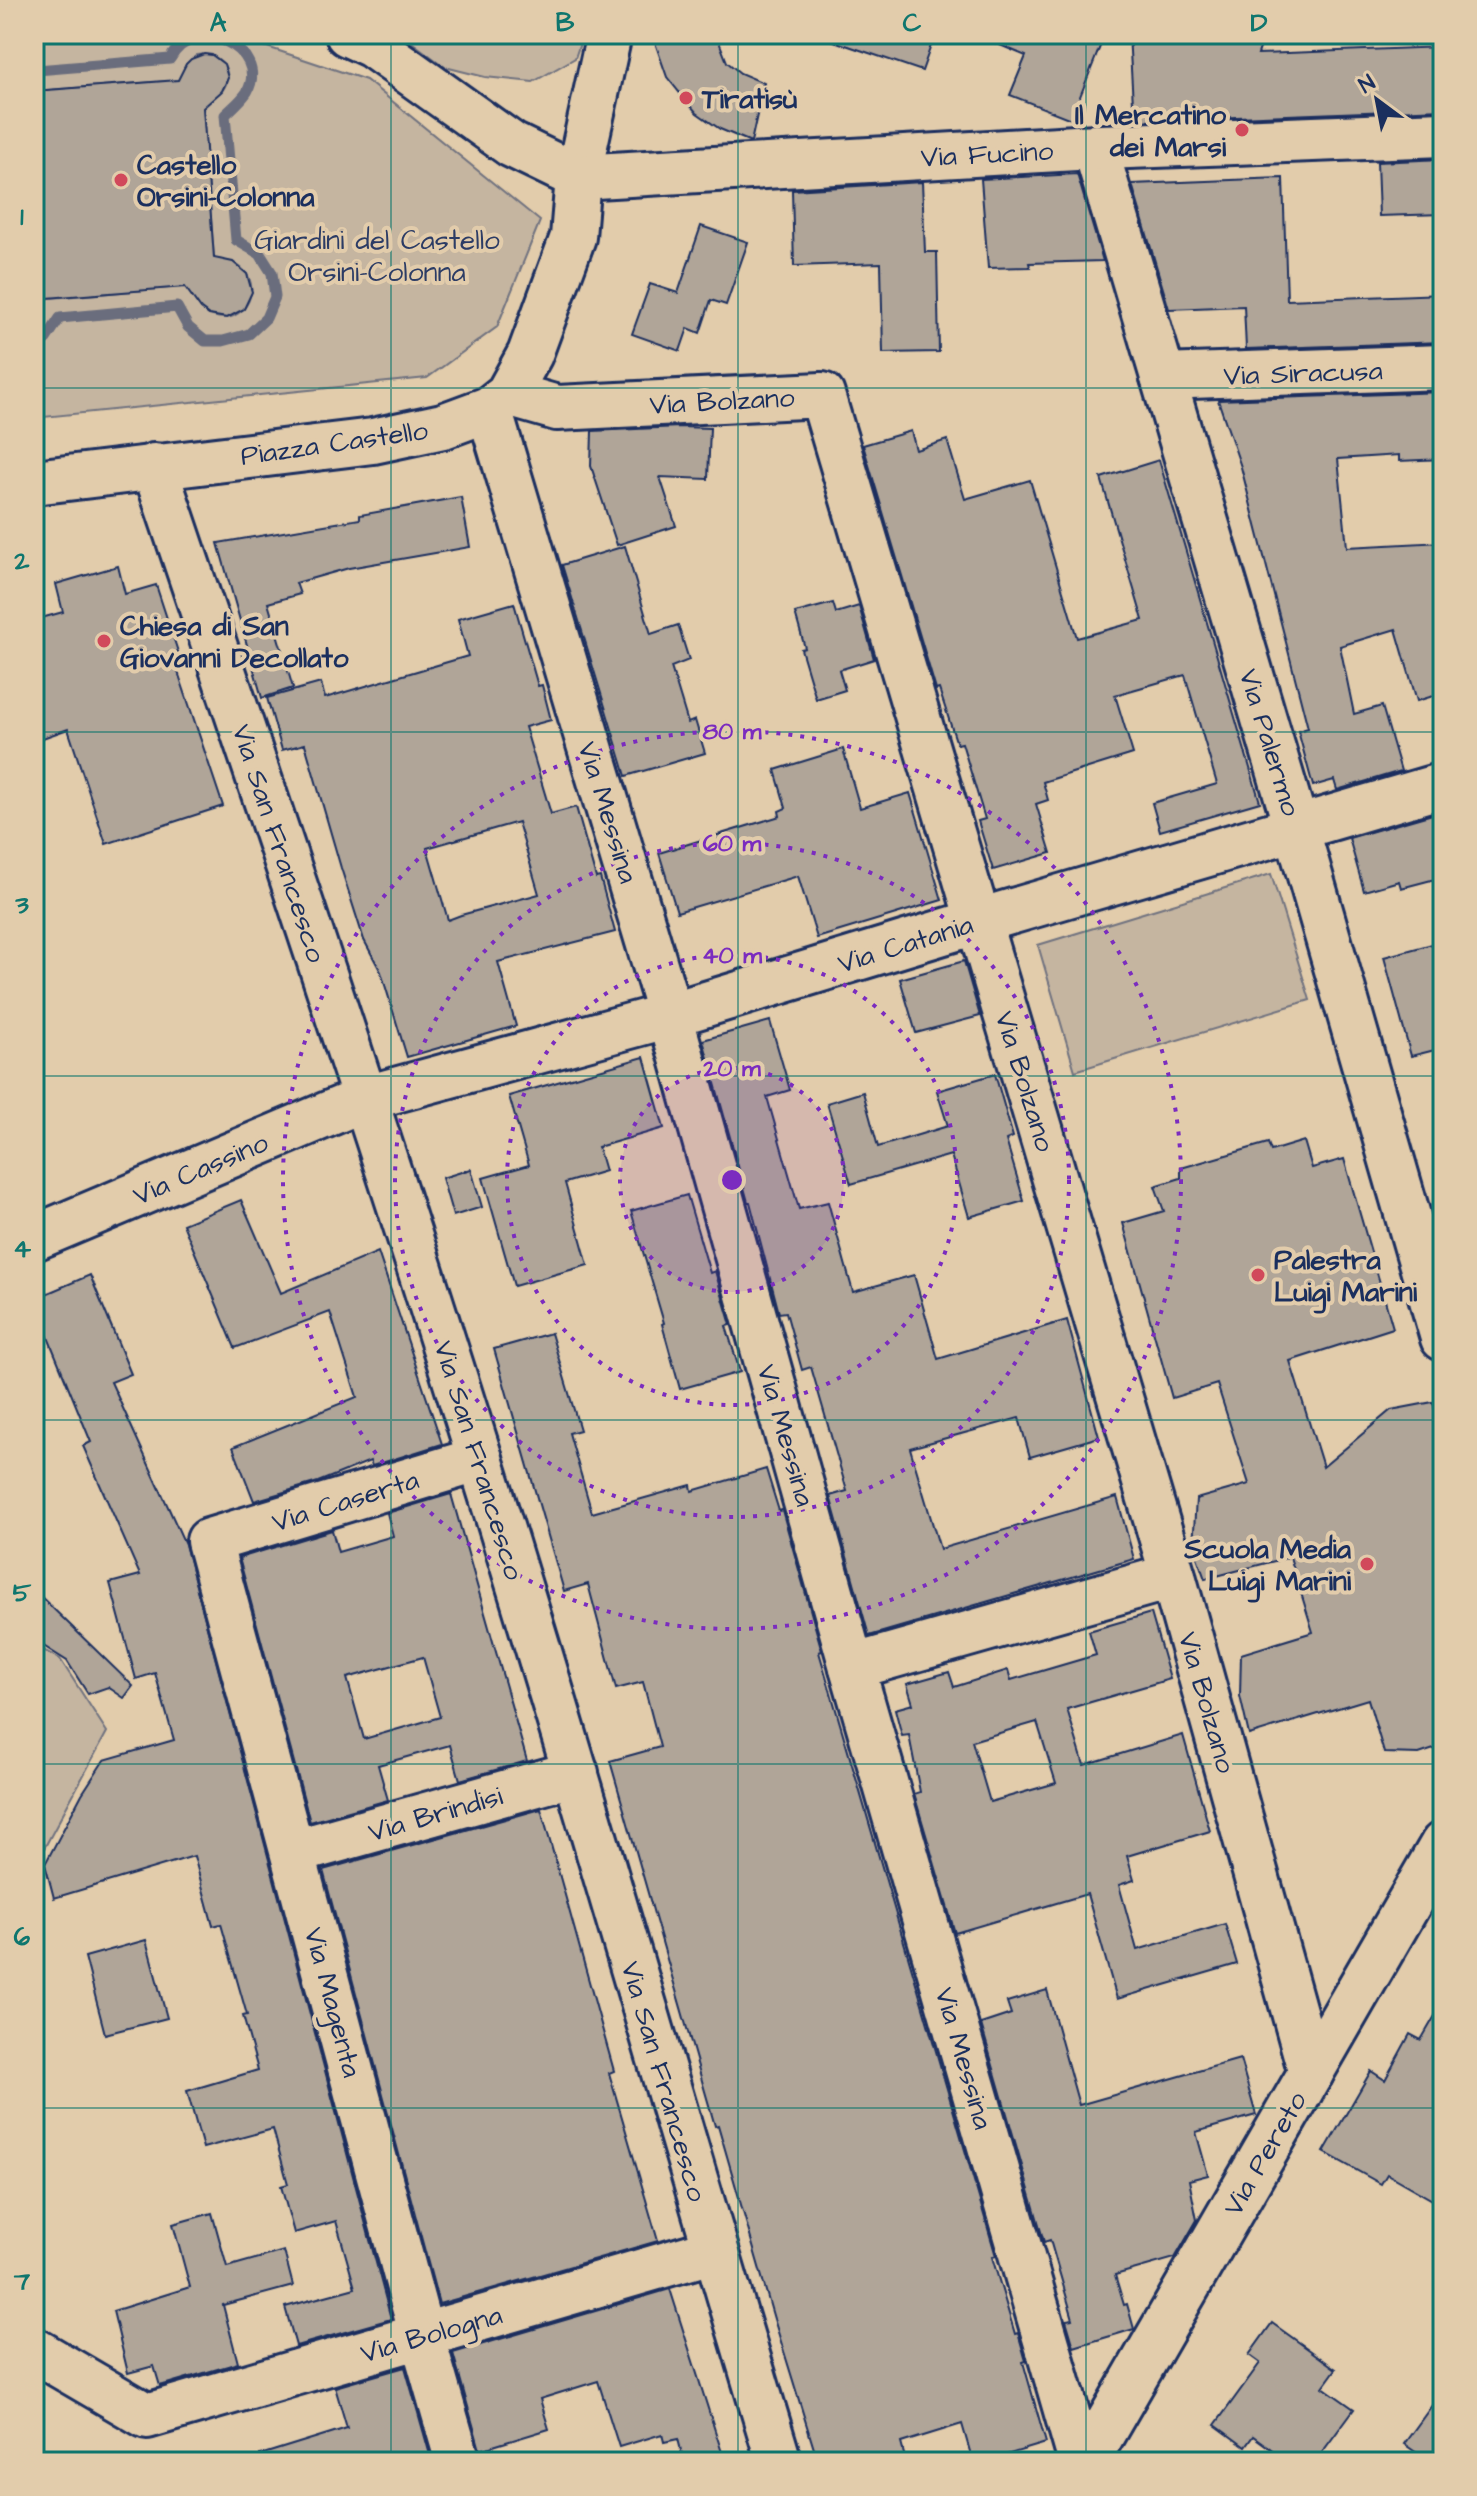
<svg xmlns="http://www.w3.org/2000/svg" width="1477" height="2496" viewBox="0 0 1477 2496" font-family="'Architects Daughter',sans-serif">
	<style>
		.green { fill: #c5b5a0; stroke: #70727f; stroke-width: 2 }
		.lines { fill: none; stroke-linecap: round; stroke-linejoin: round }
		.stream { stroke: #6a6d7d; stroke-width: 11 }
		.building { fill: #b0a598; stroke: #1b2f5e; stroke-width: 2; fill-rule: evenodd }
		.minor-casing { stroke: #1b2f5e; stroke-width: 50 }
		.major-casing { stroke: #1b2f5e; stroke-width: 50 }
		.minor { stroke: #e2ccab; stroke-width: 44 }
		.major { stroke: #e2ccab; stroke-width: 44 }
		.grid { fill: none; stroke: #0f766e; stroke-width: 2; stroke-opacity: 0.55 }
		.ring { fill: none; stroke: #7b2cbf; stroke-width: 4; stroke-dasharray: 4 8 }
		.poi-dot { fill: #d1495b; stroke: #e2ccab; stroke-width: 3 }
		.labels { text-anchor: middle; stroke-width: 8; stroke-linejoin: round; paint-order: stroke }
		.poi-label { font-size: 28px; font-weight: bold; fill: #1b2f5e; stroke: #e2ccab; text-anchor: start }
		.street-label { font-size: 28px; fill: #1b2f5e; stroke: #e2ccab }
		.park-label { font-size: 28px; fill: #2c3c65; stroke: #e2ccab }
		.centre { fill: #7b2cbf; stroke: #e2ccab; stroke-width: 4 }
		.ring-label { font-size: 24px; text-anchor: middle; font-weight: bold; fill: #7b2cbf; stroke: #e2ccab; stroke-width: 8; stroke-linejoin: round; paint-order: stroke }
		.neatline { fill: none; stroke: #0f766e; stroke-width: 3 }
		.grid-label { font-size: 26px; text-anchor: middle; font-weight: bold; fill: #0f766e }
	</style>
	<rect width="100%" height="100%" fill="#e2ccab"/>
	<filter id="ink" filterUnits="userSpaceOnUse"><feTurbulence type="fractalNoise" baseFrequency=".0125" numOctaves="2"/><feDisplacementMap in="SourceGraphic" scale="16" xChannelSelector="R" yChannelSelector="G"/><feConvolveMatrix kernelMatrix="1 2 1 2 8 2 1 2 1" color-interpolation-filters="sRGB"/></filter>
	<g filter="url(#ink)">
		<g class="green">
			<path d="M34 34H228L366 80 540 221 497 327 427 378 34 418V318L38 310 39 299 193 286C195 300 198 311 213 316 251 330 275 263 214 259L202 100C239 96 234 50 197 55L186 64 182 80 34 91Z"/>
			<polygon points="401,34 583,34 575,58 533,82 485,77 445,67"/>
			<polygon points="1271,874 1310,1000 1075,1071 1038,945"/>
			<polygon points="34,1645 60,1659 107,1732 34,1867"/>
		</g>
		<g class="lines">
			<path class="stream" d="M34 62 37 70 170 59C194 12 271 49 247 92 241 101 232 108 225 115L236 240 260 254 272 273 275 297 266 318 249 334 223 341H205L188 327 177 307 60 318 46 339 34 346"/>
		</g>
		<g class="building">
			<polygon points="652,34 716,34 727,62 740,73 764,83 751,142 720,129 697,113 683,97 667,77"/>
			<polygon points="829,34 935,34 922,71 828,39"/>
			<polygon points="974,34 1105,34 1071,119 1010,95 1026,56"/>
			<polygon points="1129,34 1265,34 1258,54 1443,47 1443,109 1134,121"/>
			<polygon points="204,54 212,55 224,64 228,78 222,91 203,108 214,258 233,262 247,274 252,292 244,309 227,318 209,315 201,309 185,287 34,299 34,91 178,80 186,64 191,59"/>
			<polygon points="1443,159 1443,214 1379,216 1377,162"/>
			<polygon points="1077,174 1103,261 1029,263 1030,267 988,268 981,179"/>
			<polygon points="1283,178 1287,300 1443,294 1443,342 1246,349 1244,306 1169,309 1132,184"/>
			<polygon points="922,182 925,252 937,252 939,352 883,353 881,263 794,266 792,190"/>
			<polygon points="701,226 748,242 726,305 711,300 700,333 688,328 680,351 632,334 650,284 678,293"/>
			<polygon points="1443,392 1443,459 1399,461 1399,455 1338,459 1347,547 1443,542 1443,693 1417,701 1396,629 1340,646 1354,714 1382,706 1401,771 1337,790 1334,780 1313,786 1298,731 1308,728 1241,467 1218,400"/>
			<polygon points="680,427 710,428 708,479 660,477 676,526 617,545 591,466 592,431"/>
			<polygon points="911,431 916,450 947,440 965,499 1030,480 1077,638 1143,620 1101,478 1159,460 1260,802 1160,831 1152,803 1217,784 1185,675 1115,695 1133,754 1043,782 1048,800 1036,804 1051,853 993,870 978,821 985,819 962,743 957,744 939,689 936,690 863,445"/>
			<polygon points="461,497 470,547 349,568 296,583 300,594 268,603 293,688 262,698 218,543 360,519 360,515"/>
			<polygon points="625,546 651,634 678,625 689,660 671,667 688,723 695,720 705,753 626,776 562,565"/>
			<polygon points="118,566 125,594 156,585 181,661 175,663 223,806 106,844 68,729 34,741 34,620 63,612 56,584"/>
			<path d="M514 603 538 686 542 685 551 720 525 727 551 814 576 807 596 878 600 877 615 932 498 962 516 1026 407 1057 381 972 364 940 341 868 305 744 282 750 267 698 321 683 325 698 468 656 458 619ZM518 822 539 894 461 915 448 920 427 848Z"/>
			<polygon points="833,603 836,613 859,606 874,659 839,670 845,690 816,699 801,649 805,648 795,613"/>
			<polygon points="843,749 860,808 910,793 942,900 817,938 798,876 677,912 659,853 780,816 779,811 786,808 775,770"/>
			<polygon points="1443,811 1443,877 1401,888 1399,881 1364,891 1349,838"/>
			<polygon points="1443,941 1443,1048 1411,1056 1384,957"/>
			<polygon points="964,961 980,1016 916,1033 900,979"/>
			<polygon points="770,1021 790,1090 767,1097 799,1209 828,1202 853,1292 914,1275 938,1359 1067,1320 1099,1437 1030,1457 1019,1418 910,1448 940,1549 1117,1497 1134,1559 869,1636 830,1496 847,1491 811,1367 802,1370 786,1312 779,1313 750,1202 748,1202 703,1040"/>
			<polygon points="644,1057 664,1128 598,1147 605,1171 565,1183 588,1265 514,1286 483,1178 529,1165 509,1096"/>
			<polygon points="995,1074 1013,1137 1006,1140 1024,1201 969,1217 951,1155 851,1184 827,1103 863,1092 878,1147 948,1126 937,1091"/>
			<polygon points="1304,1141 1312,1168 1344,1159 1393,1328 1290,1361 1323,1467 1391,1410 1433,1402 1443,1442 1443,1746 1419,1754 1384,1753 1368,1699 1249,1735 1240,1696 1241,1654 1313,1632 1290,1557 1205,1579 1193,1546 1196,1499 1249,1484 1217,1384 1172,1398 1123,1223 1164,1211 1155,1186 1181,1178 1181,1168 1268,1143 1271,1151"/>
			<polygon points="471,1169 482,1207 453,1216 442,1178"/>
			<polygon points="687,1195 710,1273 715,1271 731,1325 726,1326 740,1372 680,1389 662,1324 664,1323 631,1211"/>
			<polygon points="241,1200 281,1293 378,1252 442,1444 372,1466 370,1461 318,1482 254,1501 233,1447 357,1397 330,1312 235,1348 183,1224"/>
			<polygon points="90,1275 131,1374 111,1382 185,1544 391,2319 296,2346 285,2307 355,2288 336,2221 294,2233 281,2186 288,2184 273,2129 203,2148 187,2091 258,2070 243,2016 247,2015 221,1924 213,1926 194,1856 54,1898 45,1864 82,1794 104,1760 174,1740 155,1673 136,1679 110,1583 140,1575 83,1446 91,1442 34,1303 34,1299"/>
			<polygon points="551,1333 580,1430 569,1433 592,1513 691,1485 692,1491 766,1469 779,1511 782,1510 822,1651 819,1652 996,2256 992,2257 1015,2334 1018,2333 1026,2361 1023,2362 1046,2443 983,2462 973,2462 962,2424 901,2443 906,2462 818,2462 774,2319 718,2125 715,2126 610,1761 660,1747 643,1682 616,1689 588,1584 564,1591 494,1349"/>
			<path d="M451 1494 527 1761 460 1780 450 1745 378 1765 388 1800 310 1822 239 1558 332 1530 338 1552 393 1536 387 1513ZM423 1657 440 1717 364 1739 347 1678Z"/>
			<polygon points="34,1590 133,1686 124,1698 108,1687 88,1694 67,1661 34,1640"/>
			<path d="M1151 1613 1170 1679 1067 1709 1084 1765 1183 1735 1210 1831 1127 1856 1134 1880 1119 1885 1137 1950 1225 1924 1237 1964 1117 1999 1087 1894 955 1933 914 1794 920 1792 909 1735 902 1736 895 1709 913 1704 907 1684 949 1672 954 1687 1008 1670 1011 1680 1096 1655 1089 1631ZM1037 1722 1056 1783 990 1802 972 1741Z"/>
			<polygon points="541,1809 614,2071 609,2073 658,2241 439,2304 323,1870"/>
			<polygon points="146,1940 167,2018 105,2034 85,1957"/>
			<polygon points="1047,1990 1079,2105 1240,2059 1256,2115 1196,2132 1208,2175 1189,2180 1197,2220 1175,2258 1115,2275 1124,2305 1127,2304 1134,2329 1074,2347 1066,2320 1073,2319 1050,2240 1044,2242 981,2024 1011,2014 1007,2002"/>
			<polygon points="1443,2002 1443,2206 1387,2174 1381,2184 1324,2152 1371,2071 1385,2080 1410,2034 1421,2040"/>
			<polygon points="212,2213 227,2267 284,2251 293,2286 223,2305 238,2363 160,2386 154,2366 128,2373 113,2311 190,2287 173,2224"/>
			<polygon points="670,2289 725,2462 684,2462 678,2439 664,2442 662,2434 619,2447 598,2381 540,2399 549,2429 480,2450 453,2353"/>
			<polygon points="1272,2323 1336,2369 1323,2387 1354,2409 1315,2462 1289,2462 1253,2436 1245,2447 1215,2425 1260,2363 1249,2355"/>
			<polygon points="405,2367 432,2462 261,2462 260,2455 347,2428 335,2387"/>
			<polygon points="1443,2390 1443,2462 1430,2462 1404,2444"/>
		</g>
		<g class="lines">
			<g class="minor-casing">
				<g id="minor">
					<polyline points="1095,147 1296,827 1443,1338"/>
					<polyline points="578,177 609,34"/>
					<polyline points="1163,377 1443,367"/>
					<polyline points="508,394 557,408 822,395 1173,1576 1311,2073"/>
					<polyline points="489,409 670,1015 852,1667 1081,2462"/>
					<polyline points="34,1238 366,1098 670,1015 979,921 1443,785"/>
					<polyline points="852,1667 1173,1576"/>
					<polyline points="294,1852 576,1773"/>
					<polyline points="34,2350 147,2416 715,2250"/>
					<polyline points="458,2462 422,2336 209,1541 480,1459"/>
					<polyline points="1086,2462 1443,1844"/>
				</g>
			</g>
			<g class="major-casing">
				<g id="major">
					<polyline points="348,34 372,45 512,145 578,177 1076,148 1443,134"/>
					<path d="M154 466C267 801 380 1137 485 1475 587 1803 680 2133 779 2462"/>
					<polyline points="34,482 373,441 443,426 489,409 508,394 530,354 573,237 578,177"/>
				</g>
			</g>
			<use href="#minor" class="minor"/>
			<use href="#major" class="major"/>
		</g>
	</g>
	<path class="grid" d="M391 34V2462M738 34V2462M1086 34V2462M34 388H1443M34 732H1443M34 1076H1443M34 1420H1443M34 1764H1443M34 2108H1443"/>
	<circle cx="732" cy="1180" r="112" fill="#7b2cbf" fill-opacity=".12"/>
	<g class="ring">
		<circle cx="732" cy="1180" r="112"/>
		<circle cx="732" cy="1180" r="225"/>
		<circle cx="732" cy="1180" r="337"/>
		<circle cx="732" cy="1180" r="449"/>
	</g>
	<g class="poi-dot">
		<circle cx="686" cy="98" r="8"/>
		<circle cx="1242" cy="130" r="8"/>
		<circle cx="121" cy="180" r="8"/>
		<circle cx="104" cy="641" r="8"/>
		<circle cx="1258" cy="1275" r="8"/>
		<circle cx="1367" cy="1564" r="8"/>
	</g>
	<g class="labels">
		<g class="poi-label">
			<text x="702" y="108">Tiratisù</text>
			<text x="1226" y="124" text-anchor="end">Il Mercatino<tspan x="1226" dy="32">dei Marsi</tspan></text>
			<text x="137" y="174">Castello<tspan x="137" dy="32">Orsini-Colonna</tspan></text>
			<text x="120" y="635">Chiesa di San<tspan x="120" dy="32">Giovanni Decollato</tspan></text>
			<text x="1274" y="1269">Palestra<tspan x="1274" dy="32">Luigi Marini</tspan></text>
			<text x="1351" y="1558" text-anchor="end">Scuola Media<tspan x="1351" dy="32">Luigi Marini</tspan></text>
		</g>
		<g class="street-label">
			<text transform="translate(987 153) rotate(-3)" y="10">Via Fucino</text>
			<text transform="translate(1303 372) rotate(-2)" y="10">Via Siracusa</text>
			<text transform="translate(722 400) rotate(-3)" y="10">Via Bolzano</text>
			<text transform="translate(334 442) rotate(-8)" y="10">Piazza Castello</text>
			<text transform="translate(1271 742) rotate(73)" y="10">Via Palermo</text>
			<text transform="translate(609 812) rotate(73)" y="10">Via Messina</text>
			<text transform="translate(280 843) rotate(72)" y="10">Via San Francesco</text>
			<text transform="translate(905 943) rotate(-17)" y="10">Via Catania</text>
			<text transform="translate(1026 1081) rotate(73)" y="10">Via Bolzano</text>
			<text transform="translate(200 1168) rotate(-23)" y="10">Via Cassino</text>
			<text transform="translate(787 1435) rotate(74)" y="10">Via Messina</text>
			<text transform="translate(480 1460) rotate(73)" y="10">Via San Francesco</text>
			<text transform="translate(345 1500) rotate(-17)" y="10">Via Caserta</text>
			<text transform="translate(1208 1702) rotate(74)" y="10">Via Bolzano</text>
			<text transform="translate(435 1813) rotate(-16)" y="10">Via Brindisi</text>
			<text transform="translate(334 2002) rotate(75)" y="10">Via Magenta</text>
			<text transform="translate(965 2058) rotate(74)" y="10">Via Messina</text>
			<text transform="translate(665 2081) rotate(74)" y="10">Via San Francesco</text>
			<text transform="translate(1264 2153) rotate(-60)" y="10">Via Pereto</text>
			<text transform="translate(431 2333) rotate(-16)" y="10">Via Bologna</text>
		</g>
		<g class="park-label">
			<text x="377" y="249">Giardini del Castello<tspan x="377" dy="32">Orsini-Colonna</tspan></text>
		</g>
	</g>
	<circle cx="732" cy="1180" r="12" class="centre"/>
	<g class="ring-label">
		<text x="732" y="739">80 m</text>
		<text x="732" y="851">60 m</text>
		<text x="732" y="963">40 m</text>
		<text x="732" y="1076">20 m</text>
	</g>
	<rect width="1477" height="2496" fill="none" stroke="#e2ccab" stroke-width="88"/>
	<g transform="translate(1377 100) rotate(328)" stroke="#e2ccab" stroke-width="6" paint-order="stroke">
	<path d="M0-6L14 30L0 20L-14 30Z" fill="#1b2f5e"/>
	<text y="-12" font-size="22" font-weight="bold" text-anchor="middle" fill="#1b2f5e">N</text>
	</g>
	<rect x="44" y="44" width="1389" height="2408" class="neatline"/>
	<g class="grid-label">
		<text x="218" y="31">A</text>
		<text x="565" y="31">B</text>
		<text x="912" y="31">C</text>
		<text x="1259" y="31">D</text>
		<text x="22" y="225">1</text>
		<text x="22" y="569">2</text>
		<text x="22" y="913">3</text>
		<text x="22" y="1257">4</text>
		<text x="22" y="1601">5</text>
		<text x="22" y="1945">6</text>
		<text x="22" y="2289">7</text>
	</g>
</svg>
